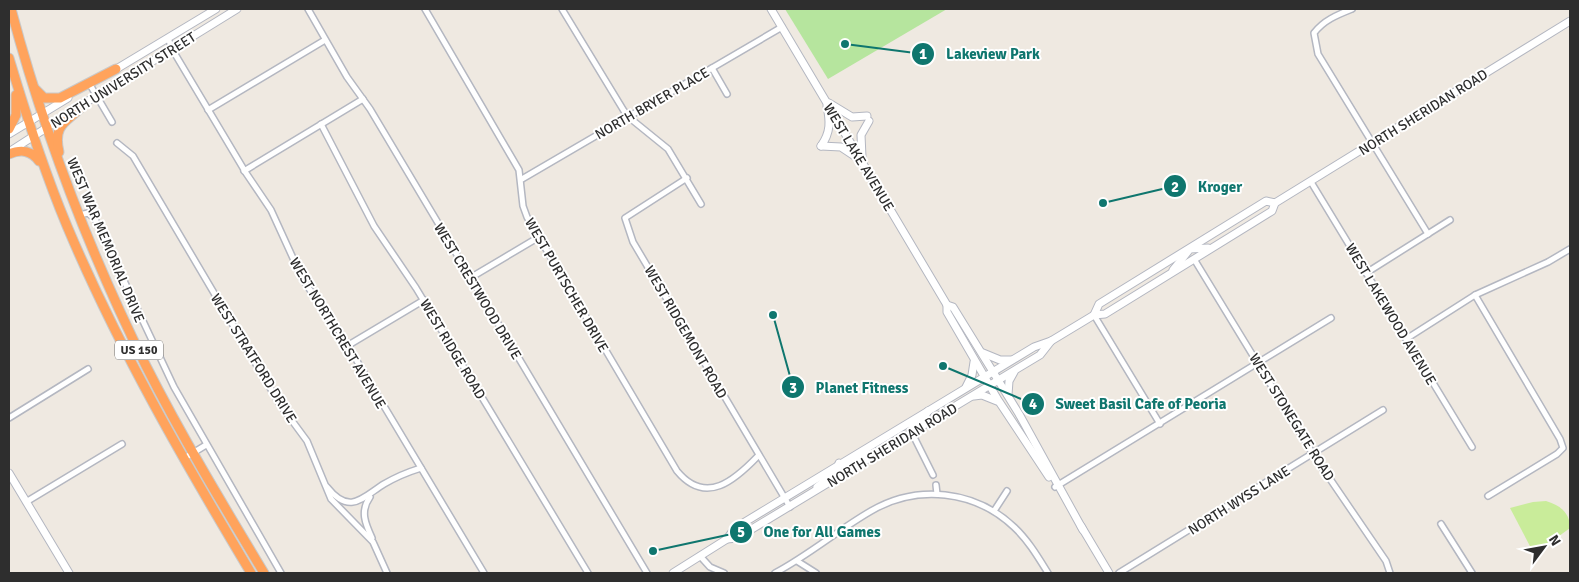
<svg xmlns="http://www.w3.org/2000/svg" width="1579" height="582" viewBox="0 0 1579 582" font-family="Signika,sans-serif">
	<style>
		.green { fill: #b6e59e }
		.pitch { fill: #c9ec9a }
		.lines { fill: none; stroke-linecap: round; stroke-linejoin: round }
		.street-casing { stroke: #b4b7c1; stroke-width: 8 }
		.secondary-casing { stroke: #b4b7c1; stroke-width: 9 }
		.highway-casing { stroke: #c9c9c9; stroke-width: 11 }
		.street { stroke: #fff; stroke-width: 5 }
		.secondary { stroke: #fff; stroke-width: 7 }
		.highway { stroke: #ffa35c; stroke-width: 9 }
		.labels { text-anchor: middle; stroke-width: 4; stroke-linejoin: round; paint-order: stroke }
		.shield { fill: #fff; stroke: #6d6d6d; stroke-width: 1 }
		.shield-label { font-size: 12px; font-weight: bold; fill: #2e2e2e }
		.street-label { font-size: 14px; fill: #2e2e2e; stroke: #fff }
		.leader { fill: none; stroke: #0f766e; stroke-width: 2 }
		.callout-dot { fill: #0f766e; stroke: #fff; stroke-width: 2 }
		.mark-label { font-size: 15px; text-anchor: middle; font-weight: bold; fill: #fff }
		.callout-label { font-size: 15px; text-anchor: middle; font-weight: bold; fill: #0f766e; stroke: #fff; stroke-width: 4; stroke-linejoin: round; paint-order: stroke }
	</style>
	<rect width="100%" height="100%" fill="#efe9e1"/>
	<polygon class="green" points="785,9 947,9 828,79"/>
	<path class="pitch" d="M1546 501C1560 505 1570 513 1570 528L1540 550H1532L1510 508 1533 502Z"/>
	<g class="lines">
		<g class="street-casing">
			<g id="street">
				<polyline points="308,9 347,77 370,109 647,573"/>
				<path d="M425 9 519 170 523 206 527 217 677 471C706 506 735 480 758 456"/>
				<polyline points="562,9 624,111 631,119 668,149 701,204"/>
				<path d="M1352 9C1337 15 1324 20 1314 33L1318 54 1428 234"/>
				<polyline points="168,38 172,49 246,173 271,210 303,280 339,331 484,573"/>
				<polyline points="712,68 727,94"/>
				<polyline points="89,83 112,122"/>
				<polyline points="208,110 325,40"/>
				<polyline points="321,124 374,226 416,288 588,573"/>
				<polyline points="117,143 133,156 279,403 307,441 331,499 373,542 387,573"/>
				<polyline points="244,171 363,99"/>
				<polyline points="687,178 625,218 633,242 790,507"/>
				<polyline points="522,179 782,27"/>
				<polyline points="1311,182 1472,447"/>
				<polyline points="79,215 88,213 95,219 174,387 281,573"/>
				<polyline points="1194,259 1313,454 1386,561 1390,573"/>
				<polyline points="1366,273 1450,220"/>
				<polyline points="470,278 539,237"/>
				<polyline points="1475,295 1560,439 1563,448 1557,454 1488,496"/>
				<polyline points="1094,315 1160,424"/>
				<polyline points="1406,339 1475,295 1548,262 1570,249"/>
				<polyline points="347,346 424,300"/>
				<polyline points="9,418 88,369"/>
				<polyline points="912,433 933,475"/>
				<polyline points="183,459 206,445"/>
				<polyline points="936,485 937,494"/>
				<path d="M327 487C350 516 363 497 384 484 396 477 408 472 421 468"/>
				<polyline points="1055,487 1331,318"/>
				<path d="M370 497C360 511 365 523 372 538"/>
				<polyline points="26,502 122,444"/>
				<polyline points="994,511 1007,491"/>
				<polyline points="1441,524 1472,573"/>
				<polyline points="700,556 710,567 724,573"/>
				<polyline points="797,561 816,573"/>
				<path d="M775 573C809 555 838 530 871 511 917 484 975 490 1014 527 1028 540 1038 557 1048 573"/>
				<polyline points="1119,573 1383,410"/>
			</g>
		</g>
		<g class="secondary-casing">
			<g id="secondary">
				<polyline points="771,9 947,305 953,307 1019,414 1083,530"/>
				<polyline points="113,71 216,9"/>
				<polyline points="829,103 852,117 867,116"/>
				<polyline points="80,106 237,9"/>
				<polyline points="9,134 68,98"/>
				<path d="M821 146C831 132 830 121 827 106"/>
				<polyline points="821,146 841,147 856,157"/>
				<polyline points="9,152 71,112"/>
				<polyline points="862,157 861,135 869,121"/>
				<polyline points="1173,270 1190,249 1208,248"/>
				<polyline points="947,305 947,312 998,400 1049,477"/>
				<polyline points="1094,315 1099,304 1266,201 1275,203"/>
				<polyline points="983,353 1000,360 1011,360"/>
				<polyline points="966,387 972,375 974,362"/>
				<polyline points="1008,395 1009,381 1014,372"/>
				<polyline points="974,396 982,395 997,401"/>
				<polyline points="912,433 912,427 924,418 928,411"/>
				<polyline points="9,473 69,573"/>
				<path d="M817 487 837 471 839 463C850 469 862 456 873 453"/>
				<polyline points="1081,526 1109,573"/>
				<polyline points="727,539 737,538 1015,370 1040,355 1051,341"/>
				<polyline points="673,573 727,539 735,528 1034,347 1051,341 1094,315 1105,314 1272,211 1275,203 1570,21"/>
			</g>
		</g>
		<g class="highway-casing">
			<g id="highway">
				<path d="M11 9C44 133 89 251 146 366 182 437 223 505 264 573"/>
				<path d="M9 58C26 115 44 171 67 226 118 347 184 461 251 573"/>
				<polyline points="35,89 44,98 60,98 116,69"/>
				<polyline points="9,129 16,115 16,95"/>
				<path d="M59 152C52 122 69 122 84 104"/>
				<path d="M9 154C21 149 31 150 39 161"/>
			</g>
		</g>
		<use href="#street" class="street"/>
		<use href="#secondary" class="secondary"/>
		<use href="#highway" class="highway"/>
	</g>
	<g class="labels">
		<rect class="shield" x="115" y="340.5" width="48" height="19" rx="4"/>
		<g class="shield-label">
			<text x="139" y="354">US 150</text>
		</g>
		<g class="street-label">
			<text transform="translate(123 80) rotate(-32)" y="5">NORTH UNIVERSITY STREET</text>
			<text transform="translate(652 103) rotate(-30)" y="5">NORTH BRYER PLACE</text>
			<text transform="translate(1423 112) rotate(-32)" y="5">NORTH SHERIDAN ROAD</text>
			<text transform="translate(859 157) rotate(59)" y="5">WEST LAKE AVENUE</text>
			<text transform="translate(106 240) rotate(67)" y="5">WEST WAR MEMORIAL DRIVE</text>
			<text transform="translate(567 285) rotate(60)" y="5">WEST PURTSCHER DRIVE</text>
			<text transform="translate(478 291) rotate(59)" y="5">WEST CRESTWOOD DRIVE</text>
			<text transform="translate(1391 314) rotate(59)" y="5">WEST LAKEWOOD AVENUE</text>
			<text transform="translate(686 332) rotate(60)" y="5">WEST RIDGEMONT ROAD</text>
			<text transform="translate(338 333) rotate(59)" y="5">WEST NORTHCREST AVENUE</text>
			<text transform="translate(453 349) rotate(59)" y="5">WEST RIDGE ROAD</text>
			<text transform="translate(254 358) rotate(58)" y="5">WEST STRATFORD DRIVE</text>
			<text transform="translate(1292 417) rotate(58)" y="5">WEST STONEGATE ROAD</text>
			<text transform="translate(892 445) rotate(-31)" y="5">NORTH SHERIDAN ROAD</text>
			<text transform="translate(1239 500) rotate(-32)" y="5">NORTH WYSS LANE</text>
		</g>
	</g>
	<path class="leader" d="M845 44L923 54M1103 203L1175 186M773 315L793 387M943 366L1033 404M653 551L741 532"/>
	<g class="callout-dot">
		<circle cx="845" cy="44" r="5"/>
		<circle cx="1103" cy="203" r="5"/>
		<circle cx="773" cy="315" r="5"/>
		<circle cx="943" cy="366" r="5"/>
		<circle cx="653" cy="551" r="5"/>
		<circle cx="923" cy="54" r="12"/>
		<circle cx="1175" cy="186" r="12"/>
		<circle cx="793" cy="387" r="12"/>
		<circle cx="1033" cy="404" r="12"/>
		<circle cx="741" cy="532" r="12"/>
	</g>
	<g class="mark-label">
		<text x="923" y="59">1</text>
		<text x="1175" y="192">2</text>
		<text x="793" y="393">3</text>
		<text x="1033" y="409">4</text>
		<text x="741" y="537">5</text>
	</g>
	<g class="callout-label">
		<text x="993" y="59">Lakeview Park</text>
		<text x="1220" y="192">Kroger</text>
		<text x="862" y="393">Planet Fitness</text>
		<text x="1141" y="409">Sweet Basil Cafe of Peoria</text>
		<text x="822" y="537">One for All Games</text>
	</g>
	<rect width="1579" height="582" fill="none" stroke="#2e2e2e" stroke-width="20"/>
	<g transform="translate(1544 547) rotate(58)" stroke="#ffffff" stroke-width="4" paint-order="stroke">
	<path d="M0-4L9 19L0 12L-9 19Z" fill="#2e2e2e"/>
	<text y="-8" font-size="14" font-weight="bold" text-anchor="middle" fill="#2e2e2e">N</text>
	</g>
</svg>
